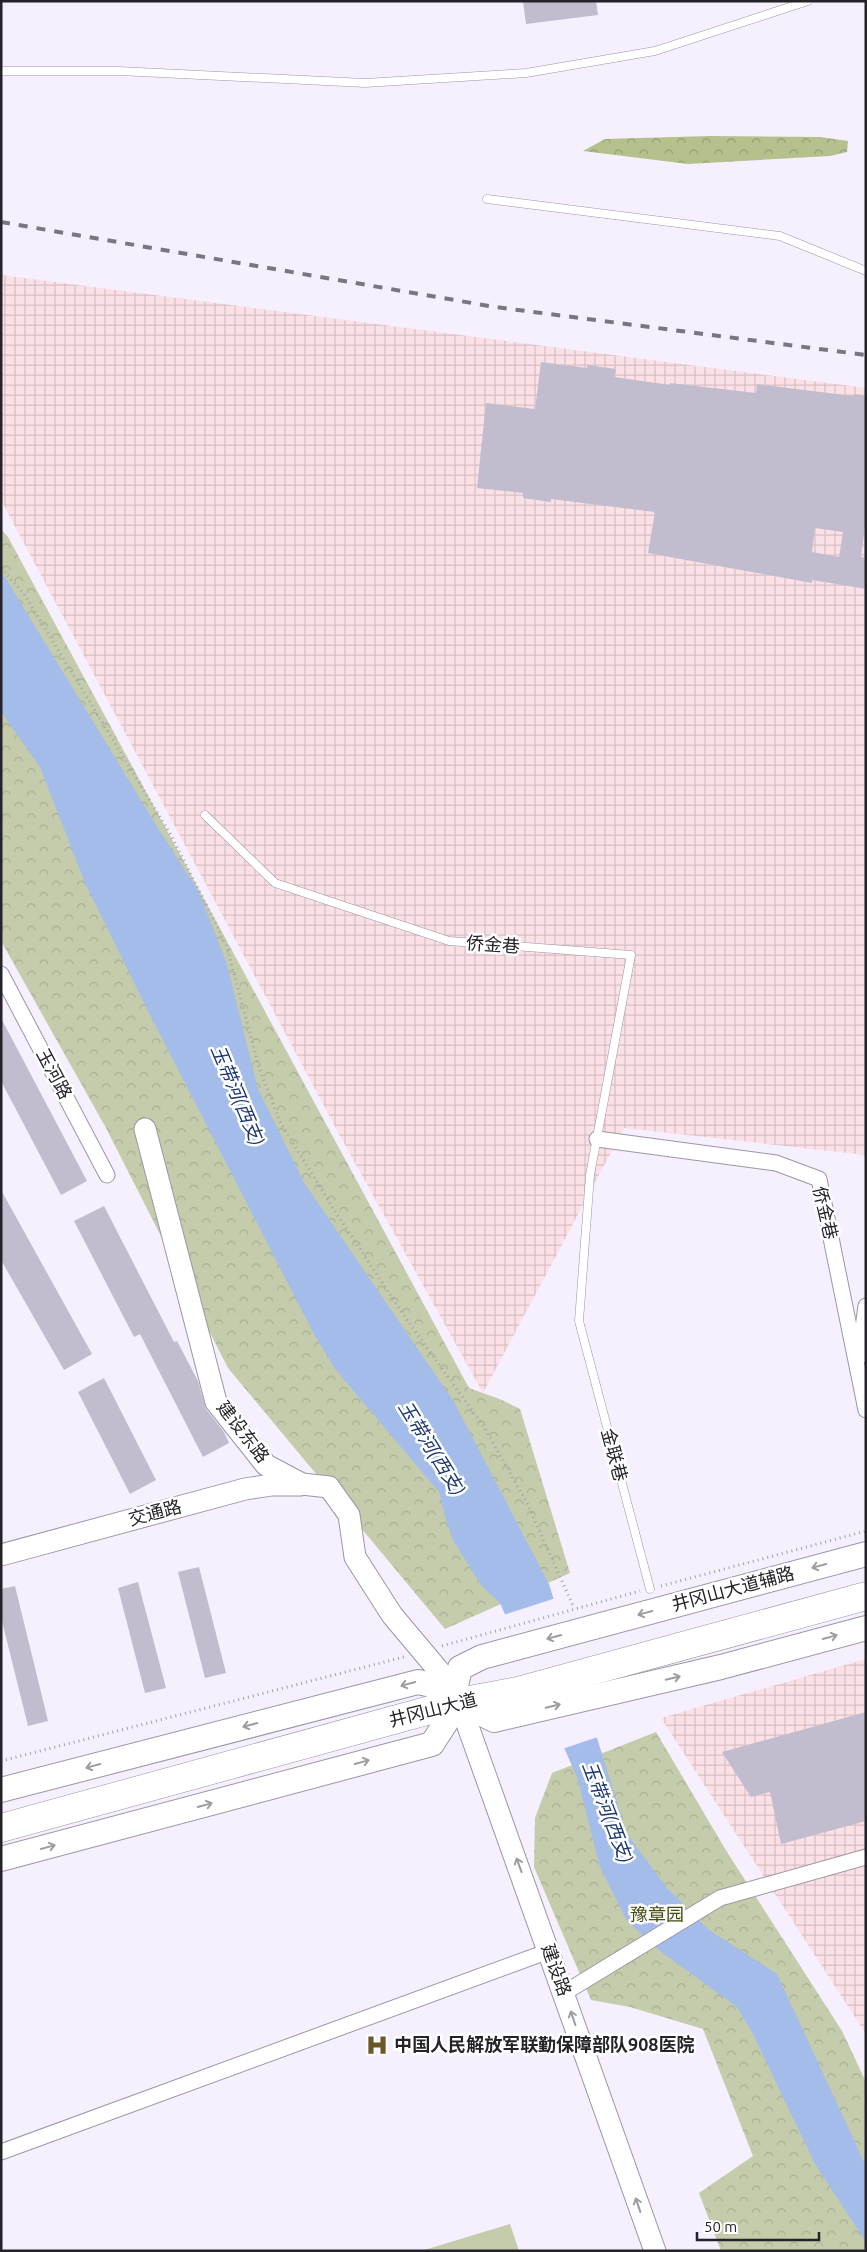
<svg xmlns="http://www.w3.org/2000/svg" width="867" height="2252" viewBox="0 0 867 2252" font-family="Ubuntu,'Noto Sans SC',sans-serif">
	<style>
		.industrial { fill: url(#industrial-grid) }
		.grass { fill: #c4ccac }
		.forest { fill: url(#forest-crowns) }
		.park { fill: url(#park-crowns) }
		.water { fill: #a3bcea }
		.pier { fill: #f5effe }
		.building { fill: #c1bcce; fill-rule: evenodd }
		.lines { fill: none; stroke-linecap: round; stroke-linejoin: round }
		.lane-casing { stroke: #9d95a6; stroke-width: 9 }
		.street-casing { stroke: #9d95a6; stroke-width: 17 }
		.secondary-casing { stroke: #9d95a6; stroke-width: 23 }
		.primary-casing { stroke: #9d95a6; stroke-width: 26 }
		.highway-casing { stroke: #9d95a6; stroke-width: 29 }
		.path { stroke: #a5a0ac; stroke-width: 3; stroke-dasharray: 1 4; stroke-linecap: butt }
		.lane { stroke: #fff; stroke-width: 8 }
		.street { stroke: #fff; stroke-width: 15 }
		.secondary { stroke: #fff; stroke-width: 21 }
		.primary { stroke: #fff; stroke-width: 24 }
		.highway { stroke: #fff; stroke-width: 28 }
		.rail { stroke: #7a7680; stroke-width: 4; stroke-dasharray: 9 9; stroke-linecap: butt }
		.oneway { stroke: #9d9c9f }
		.labels { text-anchor: middle; stroke-width: 5; stroke-linejoin: round; paint-order: stroke }
		.street-label { font-size: 18px; fill: #252229; stroke: #fff }
		.park-label { font-size: 18px; fill: #424c11; stroke: #fff }
		.poi-label { font-size: 18px; font-weight: bold; fill: #252229; stroke: #fff; text-anchor: start }
		.water-label { font-size: 19px; font-style: italic; fill: #1e3870; stroke: #fff }
	</style>
	<defs>
		<pattern id="industrial-grid" width="8" height="8" patternUnits="userSpaceOnUse" patternTransform="scale(1.25)"><rect width="8" height="8" fill="#fbe0e5"/><path d="M0 4h8M4 0v8" fill="none" stroke="#d7c0c4"/></pattern>
		<pattern id="forest-crowns" width="20" height="18" patternUnits="userSpaceOnUse" patternTransform="scale(1.25)"><rect width="20" height="18" fill="#b5c18d"/><path d="M2 6a3 3 0 1 1 6 0M12 15a3 3 0 1 1 6 0" fill="none" stroke="#939c73"/></pattern>
		<pattern id="park-crowns" width="20" height="18" patternUnits="userSpaceOnUse" patternTransform="scale(1.25)"><rect width="20" height="18" fill="#c4ccac"/><path d="M2 6a3 3 0 1 1 6 0M12 15a3 3 0 1 1 6 0" fill="none" stroke="#a8af94"/></pattern>
	</defs>
	<rect width="100%" height="100%" fill="#f5effe"/>
	<g class="industrial">
		<polygon points="1,275 866,388 866,1155 624,1128 483,1393 339,1134 1,500"/>
		<polygon points="866,1659 866,2034 661,1718"/>
	</g>
	<polygon class="grass" points="510,2224 519,2251 421,2251"/>
	<polygon class="forest" points="710,136 820,137 848,141 847,152 830,156 688,164 583,151 605,139"/>
	<g class="park">
		<polygon points="1,529 8,537 469,1388 502,1400 520,1409 570,1573 445,1629 228,1368 106,1128 1,941"/>
		<polygon points="656,1732 727,1852 842,2031 866,2082 866,2251 721,2251 699,2193 753,2156 703,2029 630,2007 591,2000 534,1867 535,1818 552,1773"/>
	</g>
	<polygon class="water" points="1,574 5,577 158,828 199,892 227,964 258,1089 305,1184 454,1402 549,1584 627,1834 667,1888 709,1930 777,1974 866,2166 866,2242 815,2164 752,2032 737,2007 660,1951 627,1921 600,1867 577,1777 500,1603 481,1585 453,1540 446,1520 439,1492 335,1369 314,1334 149,1013 85,883 40,767 1,712"/>
	<polygon class="pier" points="556,1598 598,1737 562,1749 503,1615"/>
	<g class="building">
		<polygon points="523,1 596,1 598,15 526,24"/>
		<path d="M541 362 587 368V365L616 369 614 377 670 385V383L756 393 757 384 853 396 854 394 866 396V519L861 557 866 558V589L812 580V583L648 553 655 512 551 499V502L523 498V493L477 488 486 403 535 409ZM815 528 843 532 839 557 812 552Z"/>
		<polygon points="1,1018 87,1181 61,1195 1,1081"/>
		<polygon points="1,1190 92,1354 64,1370 1,1260"/>
		<polygon points="104,1206 174,1342 177,1341 198,1381 206,1409 224,1432 229,1443 203,1457 140,1334 134,1337 74,1221"/>
		<polygon points="104,1378 156,1480 130,1494 78,1392"/>
		<polygon points="199,1567 226,1673 205,1678 178,1572"/>
		<polygon points="138,1582 166,1688 145,1693 118,1588"/>
		<polygon points="15,1586 48,1721 28,1726 1,1617 1,1589"/>
		<polygon points="866,1712 866,1821 781,1844 770,1792 751,1797 722,1752"/>
	</g>
	<g class="lines">
		<g class="lane-casing">
			<g id="lane">
				<polyline points="1,71 119,71 365,83 526,73 655,51 808,1"/>
				<polyline points="487,199 780,236 866,271"/>
				<polyline points="205,815 275,883 449,941 631,955 590,1175 579,1321 650,1589"/>
			</g>
		</g>
		<g class="street-casing">
			<g id="street">
				<polyline points="1,974 107,1175"/>
				<polyline points="597,1139 776,1163 819,1179 866,1410"/>
				<polyline points="859,1357 866,1306"/>
				<polyline points="564,1993 720,1898 866,1857"/>
				<polyline points="1,2152 549,1951"/>
			</g>
		</g>
		<g class="secondary-casing">
			<g id="secondary">
				<polyline points="145,1129 216,1402 266,1465 302,1484 329,1487 349,1515 355,1557 392,1615 455,1690 655,2251"/>
				<polyline points="1,1555 245,1489 271,1485 300,1485"/>
			</g>
		</g>
		<g class="primary-casing">
			<g id="primary">
				<polyline points="1,1790 418,1682 455,1690 460,1668 482,1657 866,1554"/>
				<polyline points="1,1859 432,1744 459,1702 494,1720 721,1667 866,1628"/>
			</g>
		</g>
		<g class="highway-casing">
			<polyline id="highway" points="1,1828 459,1702 518,1691 866,1596"/>
		</g>
		<g class="path">
			<polyline points="1,568 24,594 171,835 226,944 259,1067 279,1120 336,1213 407,1320 484,1427 527,1503 574,1608"/>
			<polyline points="661,1586 866,1531"/>
			<polyline points="442,1646 640,1591"/>
			<polyline points="1,1761 404,1657"/>
		</g>
		<use href="#lane" class="lane"/>
		<use href="#street" class="street"/>
		<use href="#secondary" class="secondary"/>
		<use href="#primary" class="primary"/>
		<use href="#highway" class="highway"/>
		<polyline class="rail" points="1,222 495,307 866,355"/>
	</g>
	<defs><path id="oneway-shaft" d="M-6 0H5M1.5-3L5.5 0L1.5 3" fill="none" stroke-width="1.6" stroke-linecap="round" stroke-linejoin="round" transform="scale(1.25)"/></defs>
	<g class="oneway">
		<use href="#oneway-shaft" transform="translate(819 1566) rotate(165)"/>
		<use href="#oneway-shaft" transform="translate(645 1613) rotate(165)"/>
		<use href="#oneway-shaft" transform="translate(554 1637) rotate(165)"/>
		<use href="#oneway-shaft" transform="translate(830 1637) rotate(-15)"/>
		<use href="#oneway-shaft" transform="translate(673 1678) rotate(-13)"/>
		<use href="#oneway-shaft" transform="translate(408 1684) rotate(165)"/>
		<use href="#oneway-shaft" transform="translate(553 1706) rotate(-13)"/>
		<use href="#oneway-shaft" transform="translate(250 1725) rotate(165)"/>
		<use href="#oneway-shaft" transform="translate(362 1762) rotate(-15)"/>
		<use href="#oneway-shaft" transform="translate(93 1766) rotate(165)"/>
		<use href="#oneway-shaft" transform="translate(205 1805) rotate(-15)"/>
		<use href="#oneway-shaft" transform="translate(48 1847) rotate(-15)"/>
		<use href="#oneway-shaft" transform="translate(519 1865) rotate(-110)"/>
		<use href="#oneway-shaft" transform="translate(573 2018) rotate(-109)"/>
		<use href="#oneway-shaft" transform="translate(638 2205) rotate(-109)"/>
	</g>
	<defs>
		<g id="hospital-bare" transform="scale(1.725)"><path d="M-5-5h3v3.5h4V-5h3V5h-3V1.5h-4V5h-3Z" fill="#685926" stroke="#fff" stroke-width="2.5" paint-order="stroke"/></g>
	</defs>
	<g fill-rule="evenodd">
		<use href="#hospital-bare" x="377" y="2045"/>
	</g>
	<g class="labels">
		<g class="street-label">
			<text transform="translate(493 945) rotate(4)" y="6">侨金巷</text>
			<text transform="translate(54 1074) rotate(62)" y="6">玉河路</text>
			<text transform="translate(825 1213) rotate(77)" y="6">侨金巷</text>
			<text transform="translate(243 1432) rotate(52)" y="6">建设东路</text>
			<text transform="translate(614 1455) rotate(75)" y="6">金联巷</text>
			<text transform="translate(155 1513) rotate(-15)" y="6">交通路</text>
			<text transform="translate(733 1589) rotate(-15)" y="6">井冈山大道辅路</text>
			<text transform="translate(433 1710) rotate(-14)" y="6">井冈山大道</text>
			<text transform="translate(556 1970) rotate(70)" y="6">建设路</text>
		</g>
		<g class="park-label">
			<text x="657" y="1921">豫章园</text>
		</g>
		<g class="poi-label">
			<text x="394" y="2051">中国人民解放军联勤保障部队908医院</text>
		</g>
		<g class="water-label">
			<text transform="translate(238 1095) rotate(67)" y="7">玉带河(西支)</text>
			<text transform="translate(432 1448) rotate(58)" y="7">玉带河(西支)</text>
			<text transform="translate(608 1812) rotate(69)" y="7">玉带河(西支)</text>
		</g>
	</g>
	<rect width="867" height="2252" fill="none" stroke="#252229" stroke-width="5"/>
	<path d="M697 2232v8h122v-8" fill="none" stroke="#252229" stroke-width="2.5"/>
	<text x="704" y="2232" font-size="15" fill="#252229" stroke="#ffffff" stroke-width="4" paint-order="stroke">50 m</text>
</svg>
